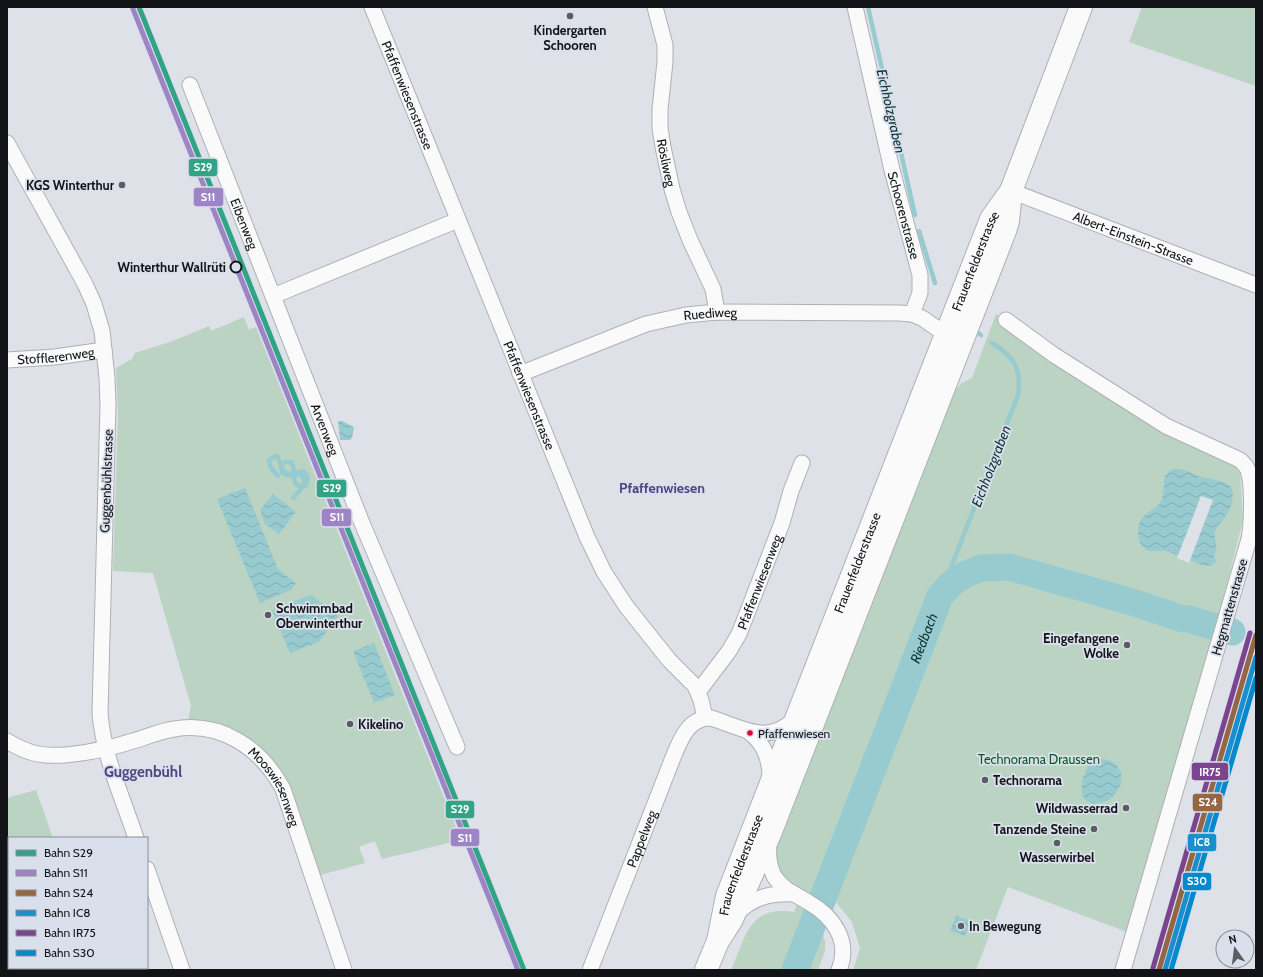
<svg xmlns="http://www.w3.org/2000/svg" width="1263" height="977" viewBox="0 0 1263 977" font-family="Cabin,sans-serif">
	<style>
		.green { fill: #bad3c2 }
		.water { fill: url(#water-waves) }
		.pier { fill: #dee1e7 }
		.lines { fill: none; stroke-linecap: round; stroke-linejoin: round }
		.stream { stroke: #97cbd0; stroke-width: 4.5 }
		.river { stroke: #97cbd0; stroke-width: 27 }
		.street-casing { stroke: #aeb0b4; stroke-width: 17 }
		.primary-casing { stroke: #aeb0b4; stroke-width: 24 }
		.street { stroke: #fafafb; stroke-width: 15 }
		.primary { stroke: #fafafb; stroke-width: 22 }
		.rail-1-casing { stroke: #dae0eb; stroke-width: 8 }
		.rail-2-casing { stroke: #dae0eb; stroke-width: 8 }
		.rail-3-casing { stroke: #dae0eb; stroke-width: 8 }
		.rail-4-casing { stroke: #dae0eb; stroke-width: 8 }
		.rail-5-casing { stroke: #dae0eb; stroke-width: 8 }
		.rail-6-casing { stroke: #dae0eb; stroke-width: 8 }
		.rail-1 { stroke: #32a384; stroke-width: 5 }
		.rail-2 { stroke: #9e84c5; stroke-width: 5 }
		.rail-3 { stroke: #946644; stroke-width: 5 }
		.rail-4 { stroke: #1a8fce; stroke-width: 5 }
		.rail-5 { stroke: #7a448f; stroke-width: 5 }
		.rail-6 { stroke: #0588cc; stroke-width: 5 }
		.poi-dot { fill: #595c60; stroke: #dae0eb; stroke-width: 1.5 }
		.stop-dot { fill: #dae0eb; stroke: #121418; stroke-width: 2 }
		.bus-dot { fill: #e4002b; stroke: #dae0eb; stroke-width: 1.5 }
		.labels { text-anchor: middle; stroke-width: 3.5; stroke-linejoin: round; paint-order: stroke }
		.bus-label { font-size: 12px; fill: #121418; stroke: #dae0eb; text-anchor: start }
		.poi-label { font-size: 13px; font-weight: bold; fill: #121418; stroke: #dae0eb; text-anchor: end }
		.street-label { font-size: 13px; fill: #121418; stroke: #dae0eb }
		.stop-label { font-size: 13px; font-weight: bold; fill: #121418; stroke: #dae0eb; text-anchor: end }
		.park-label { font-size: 13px; fill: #0d5727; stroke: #dae0eb }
		.water-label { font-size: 14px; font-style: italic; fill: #0e3436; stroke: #dae0eb }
		.neighbourhood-label { font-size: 14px; font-weight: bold; fill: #524482; stroke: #dae0eb }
		.quarter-label { font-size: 15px; font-weight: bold; fill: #524482; stroke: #dae0eb }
		.line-badge { stroke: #dae0eb; stroke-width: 1.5 }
		.badge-label { font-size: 11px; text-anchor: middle; font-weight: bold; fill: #fff }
	</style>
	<defs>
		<pattern id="water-waves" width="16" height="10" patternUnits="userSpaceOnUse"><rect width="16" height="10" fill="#97cbd0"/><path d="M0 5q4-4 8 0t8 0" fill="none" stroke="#81adb2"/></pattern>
	</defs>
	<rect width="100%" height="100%" fill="#dee1e7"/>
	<g class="green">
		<polygon points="1142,7 1256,7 1256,86 1129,42"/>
		<path d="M996 314 1233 464 1240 473 1243 520 1221 608 1127 932 1008 887 976 970H853L860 948 852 922 836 902 823 934 825 942V951L818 970H731C746 936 749 905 794 912L800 897 770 863 954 391 962 383 972 378Z"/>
		<polygon points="244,317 249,330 256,327 461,840 382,859 375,841 359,847 365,863 320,875 279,769 270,757 255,744 188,721 191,706 153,573 113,571 118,415 116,368 132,359 135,353 173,341 209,326 211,331"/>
		<polygon points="36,790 53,838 9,838 9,968 97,968 97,970 7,970 7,798"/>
	</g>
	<g class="water">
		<polygon points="338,421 342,421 354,427 352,438 350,440 340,440"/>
		<path d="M1176 469C1185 468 1193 475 1202 477 1210 479 1222 480 1229 485 1236 491 1232 507 1227 514 1224 520 1219 523 1216 529 1212 540 1220 544 1214 556L1216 561C1213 567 1209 566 1202 565 1190 561 1177 554 1165 551 1159 550 1152 552 1147 550 1136 545 1136 525 1143 517 1149 510 1157 509 1161 501 1165 493 1163 484 1165 476L1171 470Z"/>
		<polygon points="245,488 278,569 296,583 291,590 260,603 217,499"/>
		<polygon points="273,494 296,512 279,534 265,524 260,510"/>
		<polygon points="311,595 338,616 319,642 290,653 272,610"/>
		<polygon points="374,643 395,695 374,703 353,651"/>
		<path d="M1098 759C1106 759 1112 760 1117 766 1132 783 1106 813 1087 801 1077 794 1083 772 1090 764 1092 762 1095 761 1098 759Z"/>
		<polygon points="956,916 971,921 965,936 950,931"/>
	</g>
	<polygon class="pier" points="1201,496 1213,500 1189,563 1177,558"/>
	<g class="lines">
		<g class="stream">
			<polyline points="868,7 915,215"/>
			<polyline points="919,231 935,283"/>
			<polyline points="977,332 981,335"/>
			<path d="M278 476C273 471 269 467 269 460L275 456 278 457C280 462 281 471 287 473 294 476 303 466 307 476 308 480 307 483 305 486 287 488 299 472 291 462H285L282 464C281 467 281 469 282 473 288 477 293 475 299 474 311 482 299 491 293 498"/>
			<path d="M940 596 1018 395C1022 368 1014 357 992 343"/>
		</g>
		<path class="river" id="s1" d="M795 970 940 596 952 583 966 574 981 568 1009 567 1132 602 1183 619H1189L1232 632"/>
		<g class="street-casing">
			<g id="street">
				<path id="s2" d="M372 7 587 537 604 572 626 606 669 660 695 686 701 700 705 718"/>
				<path id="s3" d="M655 7 665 45V62L660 109V128L663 147 672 189 679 212 690 240 713 289 717 312"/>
				<path id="s4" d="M855 7 892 170 920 275V293L912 314 922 318 945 334"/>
				<path id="s5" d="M190 85 362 523 457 747"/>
				<path d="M7 143 85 284 94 304 102 331 107 378 108 405 100 713C103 755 123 799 136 838"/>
				<path id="s6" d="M1011 191 1256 285"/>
				<polyline points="273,296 458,220"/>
				<path d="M1006 320 1054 355 1166 426 1240 460C1243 463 1246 465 1248 470 1253 485 1252 523 1249 539L1123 970"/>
				<path id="s7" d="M7 360 55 357 104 350"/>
				<path id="s8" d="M520 374 646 324 686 315 717 312 899 313 912 314"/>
				<path id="s9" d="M698 692 729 651 739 634 782 523 791 491 802 463"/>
				<path d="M750 733C765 744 771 763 770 781"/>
				<path id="s10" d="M7 741C17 747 27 752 38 754 64 759 108 749 133 741 147 737 160 731 174 729 221 721 261 748 283 789L344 970"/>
				<path d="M769 843C768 853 769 866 774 876 782 889 795 894 808 902 833 916 851 941 839 970"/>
				<polyline points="147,869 182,970"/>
				<path d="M736 915C751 897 771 893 794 894"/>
				<path id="s11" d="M590 970 674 755C681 738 689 718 710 718 716 719 722 722 728 724 755 734 772 740 795 719"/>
			</g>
		</g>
		<g class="primary-casing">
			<g id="primary">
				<polyline points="718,941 731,921 770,834 1005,231 1008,221 1011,191 1081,7"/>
				<path id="s12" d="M706 970 718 941 727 896 991 219 1011 191"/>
			</g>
		</g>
		<use href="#street" class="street"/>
		<use href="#primary" class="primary"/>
		<g class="rail-1-casing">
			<polyline id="rail-1" points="139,7 524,970"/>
		</g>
		<g class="rail-2-casing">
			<polyline id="rail-2" points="133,9 518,970"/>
		</g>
		<g class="rail-3-casing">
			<polyline id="rail-3" points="1159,970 1256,635"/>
		</g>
		<g class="rail-4-casing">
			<polyline id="rail-4" points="1165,970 1256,657"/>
		</g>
		<g class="rail-5-casing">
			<polyline id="rail-5" points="1153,968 1250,633"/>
		</g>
		<g class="rail-6-casing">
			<polyline id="rail-6" points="1171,970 1256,678"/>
		</g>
		<use href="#rail-1" class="rail-1"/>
		<use href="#rail-2" class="rail-2"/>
		<use href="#rail-3" class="rail-3"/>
		<use href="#rail-4" class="rail-4"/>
		<use href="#rail-5" class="rail-5"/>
		<use href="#rail-6" class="rail-6"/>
	</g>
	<g class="poi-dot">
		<circle cx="570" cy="16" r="4"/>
		<circle cx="122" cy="185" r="4"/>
		<circle cx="268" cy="615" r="4"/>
		<circle cx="1127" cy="645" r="4"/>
		<circle cx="350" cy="724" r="4"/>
		<circle cx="985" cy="780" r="4"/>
		<circle cx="1126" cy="808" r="4"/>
		<circle cx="1094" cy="829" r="4"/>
		<circle cx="1057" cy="843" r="4"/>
		<circle cx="961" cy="926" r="4"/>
	</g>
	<circle class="stop-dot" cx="236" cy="267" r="5.5"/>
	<circle class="bus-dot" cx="750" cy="733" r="3.5"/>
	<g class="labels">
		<g class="bus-label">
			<text x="758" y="738">Pfaffenwiesen</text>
		</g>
		<g class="poi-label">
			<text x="570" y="35" text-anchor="middle">Kindergarten<tspan x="570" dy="15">Schooren</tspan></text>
			<text x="114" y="190">KGS Winterthur</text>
			<text x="276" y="613" text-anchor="start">Schwimmbad<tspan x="276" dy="15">Oberwinterthur</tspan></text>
			<text x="1119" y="643">Eingefangene<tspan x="1119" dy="15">Wolke</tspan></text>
			<text x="358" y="729" text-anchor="start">Kikelino</text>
			<text x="993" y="785" text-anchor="start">Technorama</text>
			<text x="1118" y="813">Wildwasserrad</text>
			<text x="1086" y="834">Tanzende Steine</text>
			<text x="1057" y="862" text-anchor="middle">Wasserwirbel</text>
			<text x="969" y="931" text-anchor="start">In Bewegung</text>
		</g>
		<g class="street-label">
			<text dy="5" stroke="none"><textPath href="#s2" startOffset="95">Pfaffenwiesenstrasse</textPath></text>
			<text dy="5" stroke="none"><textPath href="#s3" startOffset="158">Rösliweg</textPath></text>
			<text dy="5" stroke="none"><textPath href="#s4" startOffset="214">Schoorenstrasse</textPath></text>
			<text dy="5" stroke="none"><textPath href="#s5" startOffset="149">Eibenweg</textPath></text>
			<text dy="5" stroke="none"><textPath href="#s6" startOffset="131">Albert-Einstein-Strasse</textPath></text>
			<text dy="5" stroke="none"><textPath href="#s12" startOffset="759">Frauenfelderstrasse</textPath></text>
			<text dy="5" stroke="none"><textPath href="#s8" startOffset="201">Ruediweg</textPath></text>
			<text dy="5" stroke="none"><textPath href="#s7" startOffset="49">Stofflerenweg</textPath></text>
			<text dy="5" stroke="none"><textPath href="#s2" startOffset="419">Pfaffenwiesenstrasse</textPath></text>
			<text dy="5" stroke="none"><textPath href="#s5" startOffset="370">Arvenweg</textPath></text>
			<text transform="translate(106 481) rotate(-88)" y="5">Guggenbühlstrasse</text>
			<text dy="5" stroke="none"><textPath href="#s12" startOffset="435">Frauenfelderstrasse</textPath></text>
			<text dy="5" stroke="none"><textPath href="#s9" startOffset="127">Pfaffenwiesenweg</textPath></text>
			<text transform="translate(1229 607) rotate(-74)" y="5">Hegmattenstrasse</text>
			<text dy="5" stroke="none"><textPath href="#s10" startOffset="300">Mooswiesenweg</textPath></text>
			<text dy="5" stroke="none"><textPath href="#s11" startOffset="141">Pappelweg</textPath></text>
			<text dy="5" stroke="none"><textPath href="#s12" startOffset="111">Frauenfelderstrasse</textPath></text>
		</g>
		<g class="stop-label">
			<text x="226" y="272">Winterthur Wallrüti</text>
		</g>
		<g class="park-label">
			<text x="1039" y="764">Technorama Draussen</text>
		</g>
		<g class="water-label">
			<text transform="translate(891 111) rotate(77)" y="5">Eichholzgraben</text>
			<text transform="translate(991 466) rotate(-69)" y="5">Eichholzgraben</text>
			<text dy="5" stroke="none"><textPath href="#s1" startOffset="356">Riedbach</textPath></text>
		</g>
		<g class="neighbourhood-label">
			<text x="662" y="493">Pfaffenwiesen</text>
		</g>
		<g class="quarter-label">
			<text x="143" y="777">Guggenbühl</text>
		</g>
	</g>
	<g class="line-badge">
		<rect x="188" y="158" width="30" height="19" rx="4" fill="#32a384"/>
		<rect x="193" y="187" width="31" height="20" rx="4" fill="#9e84c5"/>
		<rect x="316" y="479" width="31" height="19" rx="4" fill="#32a384"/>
		<rect x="321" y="508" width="31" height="19" rx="4" fill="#9e84c5"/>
		<rect x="1191" y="762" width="38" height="19" rx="4" fill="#7a448f"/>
		<rect x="1192" y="793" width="31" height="19" rx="4" fill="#946644"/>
		<rect x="445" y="800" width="30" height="19" rx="4" fill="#32a384"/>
		<rect x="450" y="828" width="30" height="19" rx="4" fill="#9e84c5"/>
		<rect x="1187" y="833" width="30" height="19" rx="4" fill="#1a8fce"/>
		<rect x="1182" y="872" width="30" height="19" rx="4" fill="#0588cc"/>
	</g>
	<g class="badge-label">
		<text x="203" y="171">S29</text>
		<text x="208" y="201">S11</text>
		<text x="332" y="492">S29</text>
		<text x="337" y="521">S11</text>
		<text x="1210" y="776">IR75</text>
		<text x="1208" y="806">S24</text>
		<text x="460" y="813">S29</text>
		<text x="465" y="842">S11</text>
		<text x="1202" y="846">IC8</text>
		<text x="1197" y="885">S30</text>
	</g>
	<rect width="1263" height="977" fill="none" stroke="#121418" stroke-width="16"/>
	<rect x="8" y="837" width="140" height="132" fill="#dae0eb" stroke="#8a8e97"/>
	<rect x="16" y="850" width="20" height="6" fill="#32a384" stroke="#8a8e97"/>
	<text x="44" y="857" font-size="12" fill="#121418">Bahn S29</text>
	<rect x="16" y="870" width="20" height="6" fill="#9e84c5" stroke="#8a8e97"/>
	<text x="44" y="877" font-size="12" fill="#121418">Bahn S11</text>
	<rect x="16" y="890" width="20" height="6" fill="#946644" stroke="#8a8e97"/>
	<text x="44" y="897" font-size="12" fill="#121418">Bahn S24</text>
	<rect x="16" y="910" width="20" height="6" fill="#1a8fce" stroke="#8a8e97"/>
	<text x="44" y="917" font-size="12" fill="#121418">Bahn IC8</text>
	<rect x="16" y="930" width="20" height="6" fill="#7a448f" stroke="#8a8e97"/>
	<text x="44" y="937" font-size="12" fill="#121418">Bahn IR75</text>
	<rect x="16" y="950" width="20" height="6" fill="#0588cc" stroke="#8a8e97"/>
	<text x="44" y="957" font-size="12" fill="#121418">Bahn S30</text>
	<g transform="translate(1235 949) rotate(346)"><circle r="19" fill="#dae0eb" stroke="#8a8e97"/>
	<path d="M0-3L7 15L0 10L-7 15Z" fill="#595c60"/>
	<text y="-6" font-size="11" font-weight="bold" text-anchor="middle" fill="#121418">N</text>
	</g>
</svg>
